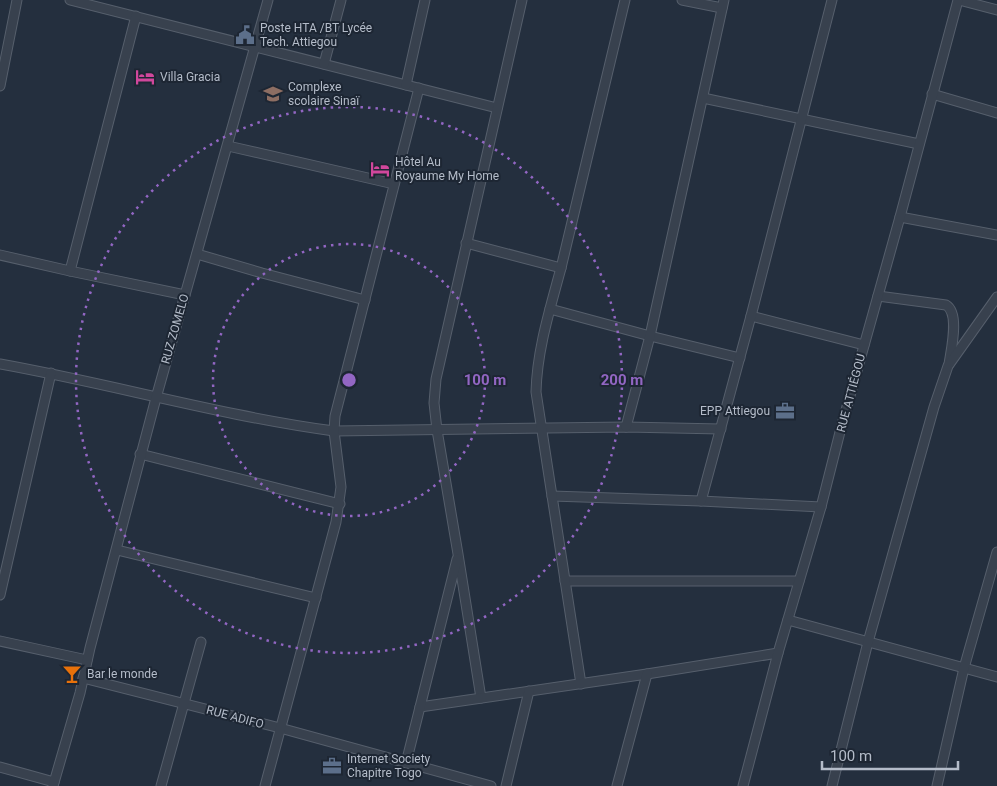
<svg xmlns="http://www.w3.org/2000/svg" width="997" height="786" viewBox="0 0 997 786" font-family="Roboto,sans-serif">
	<style>
		.lines { fill: none; stroke-linecap: round; stroke-linejoin: round }
		.minor-casing { stroke: #565f6c; stroke-width: 11 }
		.minor { stroke: #38414e; stroke-width: 9 }
		.ring { fill: none; stroke: #9266c3; stroke-width: 2.5; stroke-dasharray: 2.5 5 }
		.labels { text-anchor: middle; stroke-width: 4; stroke-linejoin: round; paint-order: stroke }
		.poi-label { font-size: 12px; fill: #b4bcc9; stroke: #1d2633; text-anchor: start }
		.street-label { font-size: 12px; fill: #b4bcc9; stroke: #1d2633 }
		.centre { fill: #9266c3; stroke: #1d2633; stroke-width: 2.5 }
		.ring-label { font-size: 15px; text-anchor: middle; font-weight: bold; fill: #9266c3; stroke: #1d2633; stroke-width: 4; stroke-linejoin: round; paint-order: stroke }
	</style>
	<rect width="100%" height="100%" fill="#242f3e"/>
	<g class="lines">
		<g class="minor-casing">
			<g id="minor">
				<polyline points="70,0 497,108"/>
				<polyline points="682,0 722,8"/>
				<polyline points="959,0 997,10"/>
				<polyline points="324,64 341,0"/>
				<polyline points="406,85 425,0"/>
				<polyline points="0,86 17,0"/>
				<polyline points="932,94 997,113"/>
				<polyline points="703,98 919,144"/>
				<polyline points="228,146 394,184"/>
				<polyline points="900,217 997,235"/>
				<polyline points="466,243 561,268"/>
				<polyline points="197,254 262,273 365,300"/>
				<polyline points="0,255 70,271 185,295"/>
				<polyline points="70,271 136,16"/>
				<path d="M878 296 946 305C960 313 951 350 949 364"/>
				<polyline points="550,309 650,336 740,358"/>
				<polyline points="751,316 864,345"/>
				<path d="M0 364C112 384 222 416 334 431L626 427 721 429"/>
				<polyline points="626,427 650,336 724,0"/>
				<polyline points="140,454 340,504"/>
				<polyline points="552,496 701,501 821,507"/>
				<polyline points="701,501 751,316 832,0"/>
				<polyline points="117,550 316,598"/>
				<polyline points="565,581 799,581"/>
				<polyline points="0,595 51,373"/>
				<polyline points="788,620 997,677"/>
				<polyline points="0,641 87,660"/>
				<polyline points="83,678 280,728 491,786"/>
				<path d="M581 684 536 392C537 350 550 309 561 268L625 0"/>
				<polyline points="481,698 458,554 437,430 434,403 436,379 522,0"/>
				<polyline points="420,707 647,674 778,653"/>
				<polyline points="406,763 457,559"/>
				<polyline points="0,767 54,782"/>
				<polyline points="53,786 80,693 90,648 156,398 268,0"/>
				<polyline points="161,786 201,642"/>
				<polyline points="265,786 336,522 341,487 334,431 335,416 419,88"/>
				<polyline points="506,786 529,691"/>
				<polyline points="617,786 647,674"/>
				<polyline points="743,786 778,653 821,507 841,428 900,217 958,0"/>
				<polyline points="832,786 868,642 934,407 948,366 997,297"/>
				<polyline points="937,786 964,668 997,552"/>
			</g>
		</g>
		<use href="#minor" class="minor"/>
	</g>
	<g class="ring">
		<circle cx="349" cy="380" r="136"/>
		<circle cx="349" cy="380" r="273"/>
	</g>
	<defs>
		<g id="civic-bare" transform="scale(1.5)"><path d="M-.6-6.5H3V-4.5H.6V-3L4-1V1h2V6H-6V1h2V-1L-.6-3ZM-1.2 2.5V6h2.4V2.5Z" fill="#5c6f8a" stroke="#1d2633" stroke-width="2.5" paint-order="stroke"/></g>
		<g id="hotel-bare" transform="scale(1.5)"><path d="M-6-4.5h1.5V1H6V5H4.5V3h-9V5H-6ZM-4 0a1.8 1.8 0 1 1 3.6 0ZM.5 0V-2.5h3Q6-2.5 6 0Z" fill="#d1479c" stroke="#1d2633" stroke-width="2.5" paint-order="stroke"/></g>
		<g id="school-bare" transform="scale(1.5)"><path d="M0-5L7-2L0 1L-7-2ZM-4 1L0 2.5L4 1V4Q0 6-4 4Z" fill="#8d6e63" stroke="#1d2633" stroke-width="2.5" paint-order="stroke"/></g>
		<g id="office-bare" transform="scale(1.5)"><path d="M-6-3h4V-5.5h4V-3h4V5H-6ZM-1-4.5V-3h2v-1.5ZM-6 0V1H6V0Z" fill="#5c6f8a" stroke="#1d2633" stroke-width="2.5" paint-order="stroke"/></g>
		<g id="bar-bare" transform="scale(1.5)"><path d="M-6-5H6L.8 .8V4.5H3.5V6h-7V4.5H-.8V.8Z" fill="#e8710a" stroke="#1d2633" stroke-width="2.5" paint-order="stroke"/></g>
	</defs>
	<g fill-rule="evenodd">
		<use href="#civic-bare" x="245" y="35"/>
		<use href="#hotel-bare" x="145" y="77"/>
		<use href="#school-bare" x="273" y="94"/>
		<use href="#hotel-bare" x="380" y="169"/>
		<use href="#office-bare" x="785" y="411"/>
		<use href="#bar-bare" x="72" y="674"/>
		<use href="#office-bare" x="332" y="766"/>
	</g>
	<g class="labels">
		<g class="poi-label">
			<text x="260" y="32">Poste HTA /BT Lycée<tspan x="260" dy="14">Tech. Attiegou</tspan></text>
			<text x="160" y="81">Villa Gracia</text>
			<text x="288" y="91">Complexe<tspan x="288" dy="14">scolaire Sinaï</tspan></text>
			<text x="395" y="166">Hôtel Au<tspan x="395" dy="14">Royaume My Home</tspan></text>
			<text x="770" y="415" text-anchor="end">EPP Attiegou</text>
			<text x="87" y="678">Bar le monde</text>
			<text x="347" y="763">Internet Society<tspan x="347" dy="14">Chapitre Togo</tspan></text>
		</g>
		<g class="street-label">
			<text transform="translate(175 329) rotate(-74)" y="4">RUZ ZOMELO</text>
			<text transform="translate(851 393) rotate(-75)" y="4">RUE ATTIÉGOU</text>
			<text transform="translate(235 717) rotate(15)" y="4">RUE ADIFO</text>
		</g>
	</g>
	<circle cx="349" cy="380" r="8" class="centre"/>
	<g class="ring-label">
		<text x="485" y="385">100 m</text>
		<text x="622" y="385">200 m</text>
	</g>
	<path d="M822 761v8h136v-8" fill="none" stroke="#b4bcc9" stroke-width="2.5"/>
	<text x="830" y="761" font-size="15" fill="#b4bcc9" stroke="#1d2633" stroke-width="4" paint-order="stroke">100 m</text>
</svg>
